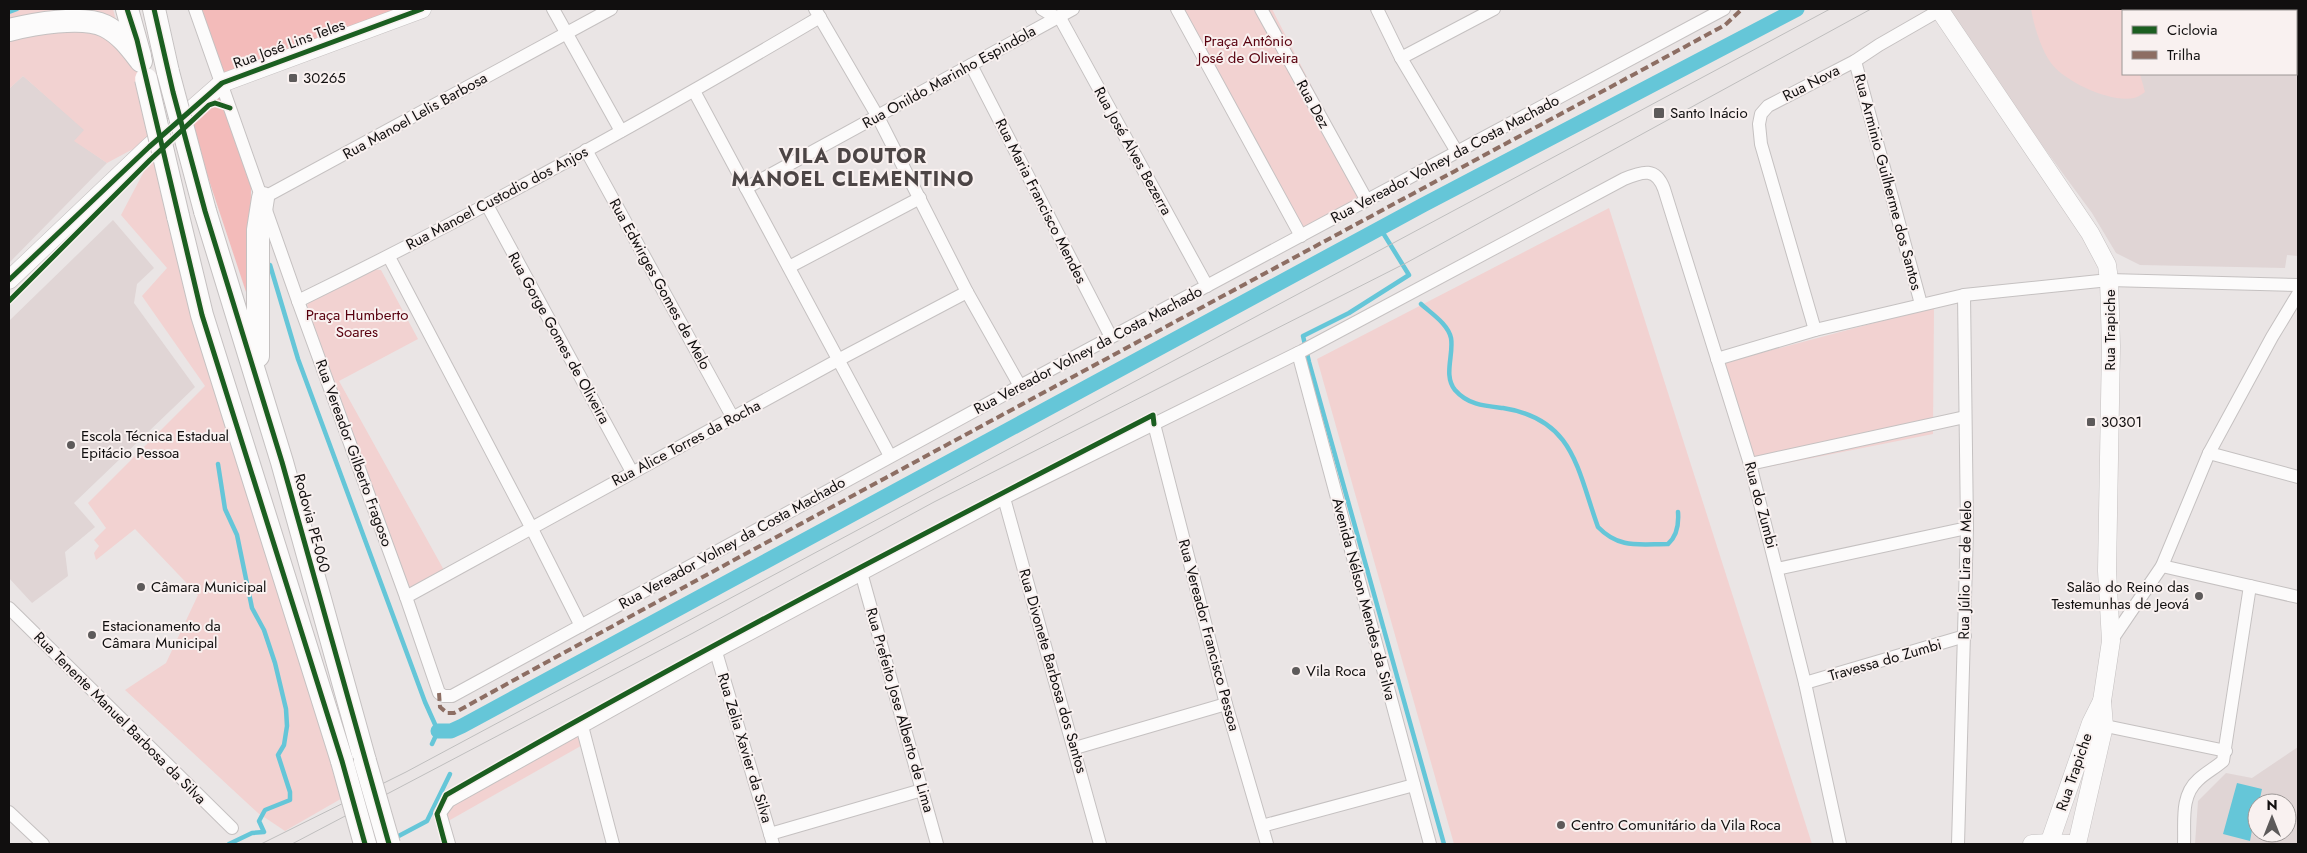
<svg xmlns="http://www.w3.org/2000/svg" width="2307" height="853" viewBox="0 0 2307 853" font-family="Jost,sans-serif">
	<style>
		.built { fill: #e0d5d5; fill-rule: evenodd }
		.green { fill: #f2d2d1 }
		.forest { fill: #f3bbba }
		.water { fill: #65c6d8 }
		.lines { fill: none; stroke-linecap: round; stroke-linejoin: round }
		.stream { stroke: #65c6d8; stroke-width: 4.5 }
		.canal { stroke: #65c6d8; stroke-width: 15 }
		.street-casing { stroke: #c5c1c1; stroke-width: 14 }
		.secondary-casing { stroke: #c5c1c1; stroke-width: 19 }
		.highway-casing { stroke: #c5c1c1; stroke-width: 24 }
		.street { stroke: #fcfbfb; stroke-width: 12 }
		.secondary { stroke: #fcfbfb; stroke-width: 18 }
		.highway { stroke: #fcfbfb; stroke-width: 22 }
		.tram { stroke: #bfbebe; stroke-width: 1 }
		.highway-bridge-casing { stroke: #c5c1c1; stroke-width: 24; stroke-linecap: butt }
		.highway-bridge { stroke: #fcfbfb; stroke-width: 22 }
		.quiet { stroke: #8d6e63; stroke-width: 4; stroke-dasharray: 8 4; stroke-linecap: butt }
		.cycleway-casing { stroke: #f9f1f0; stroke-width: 8 }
		.cycleway { stroke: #1b5e20; stroke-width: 5 }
		.poi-dot { fill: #5d5a5a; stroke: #f9f1f0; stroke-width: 2 }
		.labels { text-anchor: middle; stroke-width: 4; stroke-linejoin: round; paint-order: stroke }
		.park-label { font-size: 15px; fill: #58000e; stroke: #f9f1f0 }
		.street-label { font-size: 15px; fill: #110f0f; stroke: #f9f1f0 }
		.poi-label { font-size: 15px; fill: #110f0f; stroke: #f9f1f0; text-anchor: start }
		.district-label { font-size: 20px; font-weight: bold; letter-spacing: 1px; fill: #4c4545; stroke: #f9f1f0 }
	</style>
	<rect width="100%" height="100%" fill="#eae5e5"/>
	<g class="built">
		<path d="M1942 9H2298V256L2287 255 2285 268 2140 265 2116 253 2092 213ZM2123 11H2296V74H2123Z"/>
		<polygon points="23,76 85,130 75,141 107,163 9,263 9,89"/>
		<polygon points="113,220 154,268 137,284 134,303 195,387 74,503 95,527 65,552 68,576 32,603 9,578 9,321"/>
		<path d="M2298 747V844H2195L2198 801 2226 773 2252 778ZM2257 803H2287V833H2257Z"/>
	</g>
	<g class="green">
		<polygon points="9,9 113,9 118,28 9,23"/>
		<polygon points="1181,9 1272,9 1367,194 1303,233"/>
		<path d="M2031 9H2157L2162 11H2123V74H2140L2145 92C2142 94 2138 97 2134 98 2111 103 2065 82 2051 63 2041 49 2034 26 2031 9Z"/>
		<polygon points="60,27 137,40 159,135 107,163 74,141 84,130 23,76 9,89 9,34"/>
		<polygon points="150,160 164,161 351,793 285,831 258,813 125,690 166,663 198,595 135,529 96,560 94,553 99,546 94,540 106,528 88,503 205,386 142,296 167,268 121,215"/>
		<polygon points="1609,208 1812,844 1454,844 1317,359"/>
		<polygon points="371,269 381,270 418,339 339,381 445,572 408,592 307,306 308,302"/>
		<polygon points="1934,307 1933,434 1752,470 1723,363"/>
		<polygon points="582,726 586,743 443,824 443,807"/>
	</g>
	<g class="forest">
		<polygon points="199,9 422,9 222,83"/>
		<polygon points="221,91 251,182 250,304 197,144 191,112"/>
	</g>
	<polygon class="water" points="2237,783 2262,789 2259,803 2257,803 2250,841 2223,834"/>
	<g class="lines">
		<g class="stream">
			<polyline points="9,12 17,9"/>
			<polyline points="1380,228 1409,275 1349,313 1303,336 1309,362 1444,844"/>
			<polyline points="270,265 298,359 425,702 438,731 432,744"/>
			<path d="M1421 304C1432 314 1448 324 1451 338 1454 355 1443 375 1455 390 1468 405 1485 406 1503 408 1574 419 1577 469 1598 527 1619 549 1639 544 1668 544 1677 536 1679 525 1678 512"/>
			<polyline points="218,464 225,509 237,535 252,608 264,630 275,663 286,709 287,726 284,745 278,755 290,792 290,800 265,810 259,821 264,832 252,833 229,844"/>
			<polyline points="393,839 427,821 450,774"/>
		</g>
		<polyline class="canal" points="438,731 451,731 462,726 1423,205 1797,9"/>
		<g class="street-casing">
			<g id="street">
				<polyline points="195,9 298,301 406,597 439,693 444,696 452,696 1020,386 1724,9"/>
				<polyline points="553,9 621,131"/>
				<polyline points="815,9 878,117 967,292 1020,386"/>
				<polyline points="1042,9 1057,18"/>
				<polyline points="1177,9 1301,236"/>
				<polyline points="1261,9 1366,199"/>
				<polyline points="1377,9 1401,58 1457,152"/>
				<polyline points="1059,16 1207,286"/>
				<polyline points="1401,58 1494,9"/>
				<polyline points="1855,61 1921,304"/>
				<polyline points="971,65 1111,337"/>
				<polyline points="694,91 890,456"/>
				<polyline points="586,150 733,418"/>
				<polyline points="746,188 1073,9"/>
				<polyline points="263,198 611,9"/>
				<polyline points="487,205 632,472"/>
				<polyline points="389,257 531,527 581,626"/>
				<polyline points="789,267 920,198"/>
				<path d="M298 301C476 214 649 118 820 17"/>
				<polyline points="1815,330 1761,144 1759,124 1761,114 1768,106 1855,61 1879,45 1940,10"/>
				<polyline points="1298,353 1430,844"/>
				<polyline points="1717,359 1815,330 1964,295 2109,280 2298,285"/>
				<polyline points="1154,424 1226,704 1267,844"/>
				<polyline points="2209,453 2298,477"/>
				<polyline points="1750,464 1965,417"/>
				<polyline points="1004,498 1100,844"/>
				<polyline points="2162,566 2298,597"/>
				<polyline points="1777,569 1967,528"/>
				<polyline points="862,576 937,844"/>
				<polyline points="406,597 838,360 967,292"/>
				<polyline points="9,608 232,828"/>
				<polyline points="2111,641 2162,566 2209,453 2272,337 2298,294"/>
				<polyline points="716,652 773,844"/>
				<polyline points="1805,683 1965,636"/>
				<polyline points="2096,724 2226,751"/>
				<polyline points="582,726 613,844"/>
				<polyline points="1075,748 1226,704"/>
				<polyline points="9,812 43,844"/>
				<polyline points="1262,826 1414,785"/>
				<polyline points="770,834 922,790"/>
				<path d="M449 844 440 813 449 801 716 652 1004 498 1302 351 1624 179C1643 171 1656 167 1664 189L1750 464 1805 683 1840 844"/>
				<polyline points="1958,844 1967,528 1964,295"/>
				<path d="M2184 844C2185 823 2180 796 2198 780 2205 773 2215 768 2223 761L2250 586"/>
			</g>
		</g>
		<g class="secondary-casing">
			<g id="secondary">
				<polyline points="1939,9 2090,233 2107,265 2109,280 2111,346 2107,571 2111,641 2102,701 2104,726 2077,844"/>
				<polyline points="9,280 149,147 222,83 422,9"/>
				<polyline points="2032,844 2049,843 2069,844"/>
				<polyline points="2049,844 2091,723 2102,701"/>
			</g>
		</g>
		<g class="highway-casing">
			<g id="highway">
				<polyline points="127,9 140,56"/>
				<polyline points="154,9 168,72"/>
				<path d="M9 30C33 24 82 15 105 26 121 34 131 48 141 61"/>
				<polyline points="205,211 282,462 365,761"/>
				<polyline points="178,216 202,315 342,761"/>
				<polyline points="258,356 258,230 263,198"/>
			</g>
		</g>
		<use href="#street" class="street"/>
		<use href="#secondary" class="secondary"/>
		<use href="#highway" class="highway"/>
		<g class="tram">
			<polyline points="261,844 406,772 1830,9"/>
			<polyline points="292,844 693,633 934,502 1406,263 1871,9"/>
		</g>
		<g class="highway-bridge-casing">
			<g id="highway-bridge">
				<polyline points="168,72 205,211"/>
				<polyline points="146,79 178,216"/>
				<polyline points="342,761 365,844"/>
				<polyline points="365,761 389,844"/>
			</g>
		</g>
		<use href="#highway-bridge" class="highway-bridge"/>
		<path class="quiet" d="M439 693 440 707 447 713H454C876 481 1301 255 1725 25L1742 9"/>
		<g class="cycleway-casing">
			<g id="cycleway">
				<polyline points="127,9 137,40 202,315 342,761 365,844"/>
				<polyline points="154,9 173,92 205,211 282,462 389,844"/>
				<polyline points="9,280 149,147 222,83 422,9"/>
				<polyline points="9,301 150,160 209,105 215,103 230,108"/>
				<path d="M445 844 437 814 446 795C678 661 915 538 1153 415L1154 424"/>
			</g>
		</g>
		<use href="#cycleway" class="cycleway"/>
	</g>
	<g class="poi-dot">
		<rect x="288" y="73" width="10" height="10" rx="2.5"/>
		<rect x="1653" y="107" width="12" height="12" rx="2.5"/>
		<rect x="2086" y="417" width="10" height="10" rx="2.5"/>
		<circle cx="71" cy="445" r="5"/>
		<circle cx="141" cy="587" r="5"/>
		<circle cx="2199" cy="596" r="5"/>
		<circle cx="92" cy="635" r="5"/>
		<circle cx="1296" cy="671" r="5"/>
		<circle cx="1561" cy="825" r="5"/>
	</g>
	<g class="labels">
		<g class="park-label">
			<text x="1248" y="46">Praça Antônio<tspan x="1248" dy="17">José de Oliveira</tspan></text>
			<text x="357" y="320">Praça Humberto<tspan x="357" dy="17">Soares</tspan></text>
		</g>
		<g class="street-label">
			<text transform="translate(289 44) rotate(-20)" y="5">Rua José Lins Teles</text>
			<text transform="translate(949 77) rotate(-29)" y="5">Rua Onildo Marinho Espindola</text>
			<text transform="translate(1811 83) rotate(-27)" y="5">Rua Nova</text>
			<text transform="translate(1313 104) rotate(61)" y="5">Rua Dez</text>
			<text transform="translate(415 116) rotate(-29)" y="5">Rua Manoel Lelis Barbosa</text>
			<text transform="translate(1133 151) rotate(61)" y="5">Rua José Alves Bezerra</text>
			<text transform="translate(1445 159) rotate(-28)" y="5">Rua Vereador Volney da Costa Machado</text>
			<text transform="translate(1888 182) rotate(75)" y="5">Rua Arminio Guilherme dos Santos</text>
			<text transform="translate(497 198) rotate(-28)" y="5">Rua Manoel Custodio dos Anjos</text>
			<text transform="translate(1041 201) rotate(63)" y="5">Rua Maria Francisco Mendes</text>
			<text transform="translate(660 284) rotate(61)" y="5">Rua Edwirges Gomes de Melo</text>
			<text transform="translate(2110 330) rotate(-90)" y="5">Rua Trapiche</text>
			<text transform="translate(559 338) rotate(61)" y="5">Rua Gorge Gomes de Oliveira</text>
			<text transform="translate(1088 350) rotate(-28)" y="5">Rua Vereador Volney da Costa Machado</text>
			<text transform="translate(686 443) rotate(-28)" y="5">Rua Alice Torres da Rocha</text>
			<text transform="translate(354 453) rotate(70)" y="5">Rua Vereador Gilberto Fragoso</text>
			<text transform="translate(1761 505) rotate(75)" y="5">Rua do Zumbi</text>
			<text transform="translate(312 523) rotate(75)" y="5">Rodovia PE-060</text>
			<text transform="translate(732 543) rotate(-29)" y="5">Rua Vereador Volney da Costa Machado</text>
			<text transform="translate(1965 570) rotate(-89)" y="5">Rua Júlio Lira de Melo</text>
			<text transform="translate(1364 599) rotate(75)" y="5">Avenida Nélson Mendes da Silva</text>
			<text transform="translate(1209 635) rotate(75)" y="5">Rua Vereador Francisco Pessoa</text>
			<text transform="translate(1885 660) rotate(-16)" y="5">Travessa do Zumbi</text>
			<text transform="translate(1053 671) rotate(74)" y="5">Rua Divonete Barbosa dos Santos</text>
			<text transform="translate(900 710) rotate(74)" y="5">Rua Prefeito Jose Alberto de Lima</text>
			<text transform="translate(120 718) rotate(45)" y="5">Rua Tenente Manuel Barbosa da Silva</text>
			<text transform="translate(745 748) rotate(73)" y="5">Rua Zelia Xavier da Silva</text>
			<text transform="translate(2074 772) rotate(-71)" y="5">Rua Trapiche</text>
		</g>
		<g class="poi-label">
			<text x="303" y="83">30265</text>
			<text x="1670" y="118">Santo Inácio</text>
			<text x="2101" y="427">30301</text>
			<text x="81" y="441">Escola Técnica Estadual<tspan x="81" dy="17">Epitácio Pessoa</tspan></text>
			<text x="151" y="592">Câmara Municipal</text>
			<text x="2189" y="592" text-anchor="end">Salão do Reino das<tspan x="2189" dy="17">Testemunhas de Jeová</tspan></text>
			<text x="102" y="631">Estacionamento da<tspan x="102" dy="17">Câmara Municipal</tspan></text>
			<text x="1306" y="676">Vila Roca</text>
			<text x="1571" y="830">Centro Comunitário da Vila Roca</text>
		</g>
		<g class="district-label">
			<text x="853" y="163">VILA DOUTOR<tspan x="853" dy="23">MANOEL CLEMENTINO</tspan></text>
		</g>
	</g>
	<rect width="2307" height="853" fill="none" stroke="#110f0f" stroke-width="20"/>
	<rect x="2122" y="10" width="175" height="65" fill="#f9f1f0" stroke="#9c9796"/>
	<rect x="2132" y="26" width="25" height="8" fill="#1b5e20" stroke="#9c9796"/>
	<text x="2167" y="35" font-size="15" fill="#110f0f">Ciclovia</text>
	<rect x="2132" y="51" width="25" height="8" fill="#8d6e63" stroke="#9c9796"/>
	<text x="2167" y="60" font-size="15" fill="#110f0f">Trilha</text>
	<g transform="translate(2272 818)"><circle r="24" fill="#f9f1f0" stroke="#9c9796"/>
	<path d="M0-4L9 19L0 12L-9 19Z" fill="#5d5a5a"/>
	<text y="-8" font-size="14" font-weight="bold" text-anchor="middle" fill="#110f0f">N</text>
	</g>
</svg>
